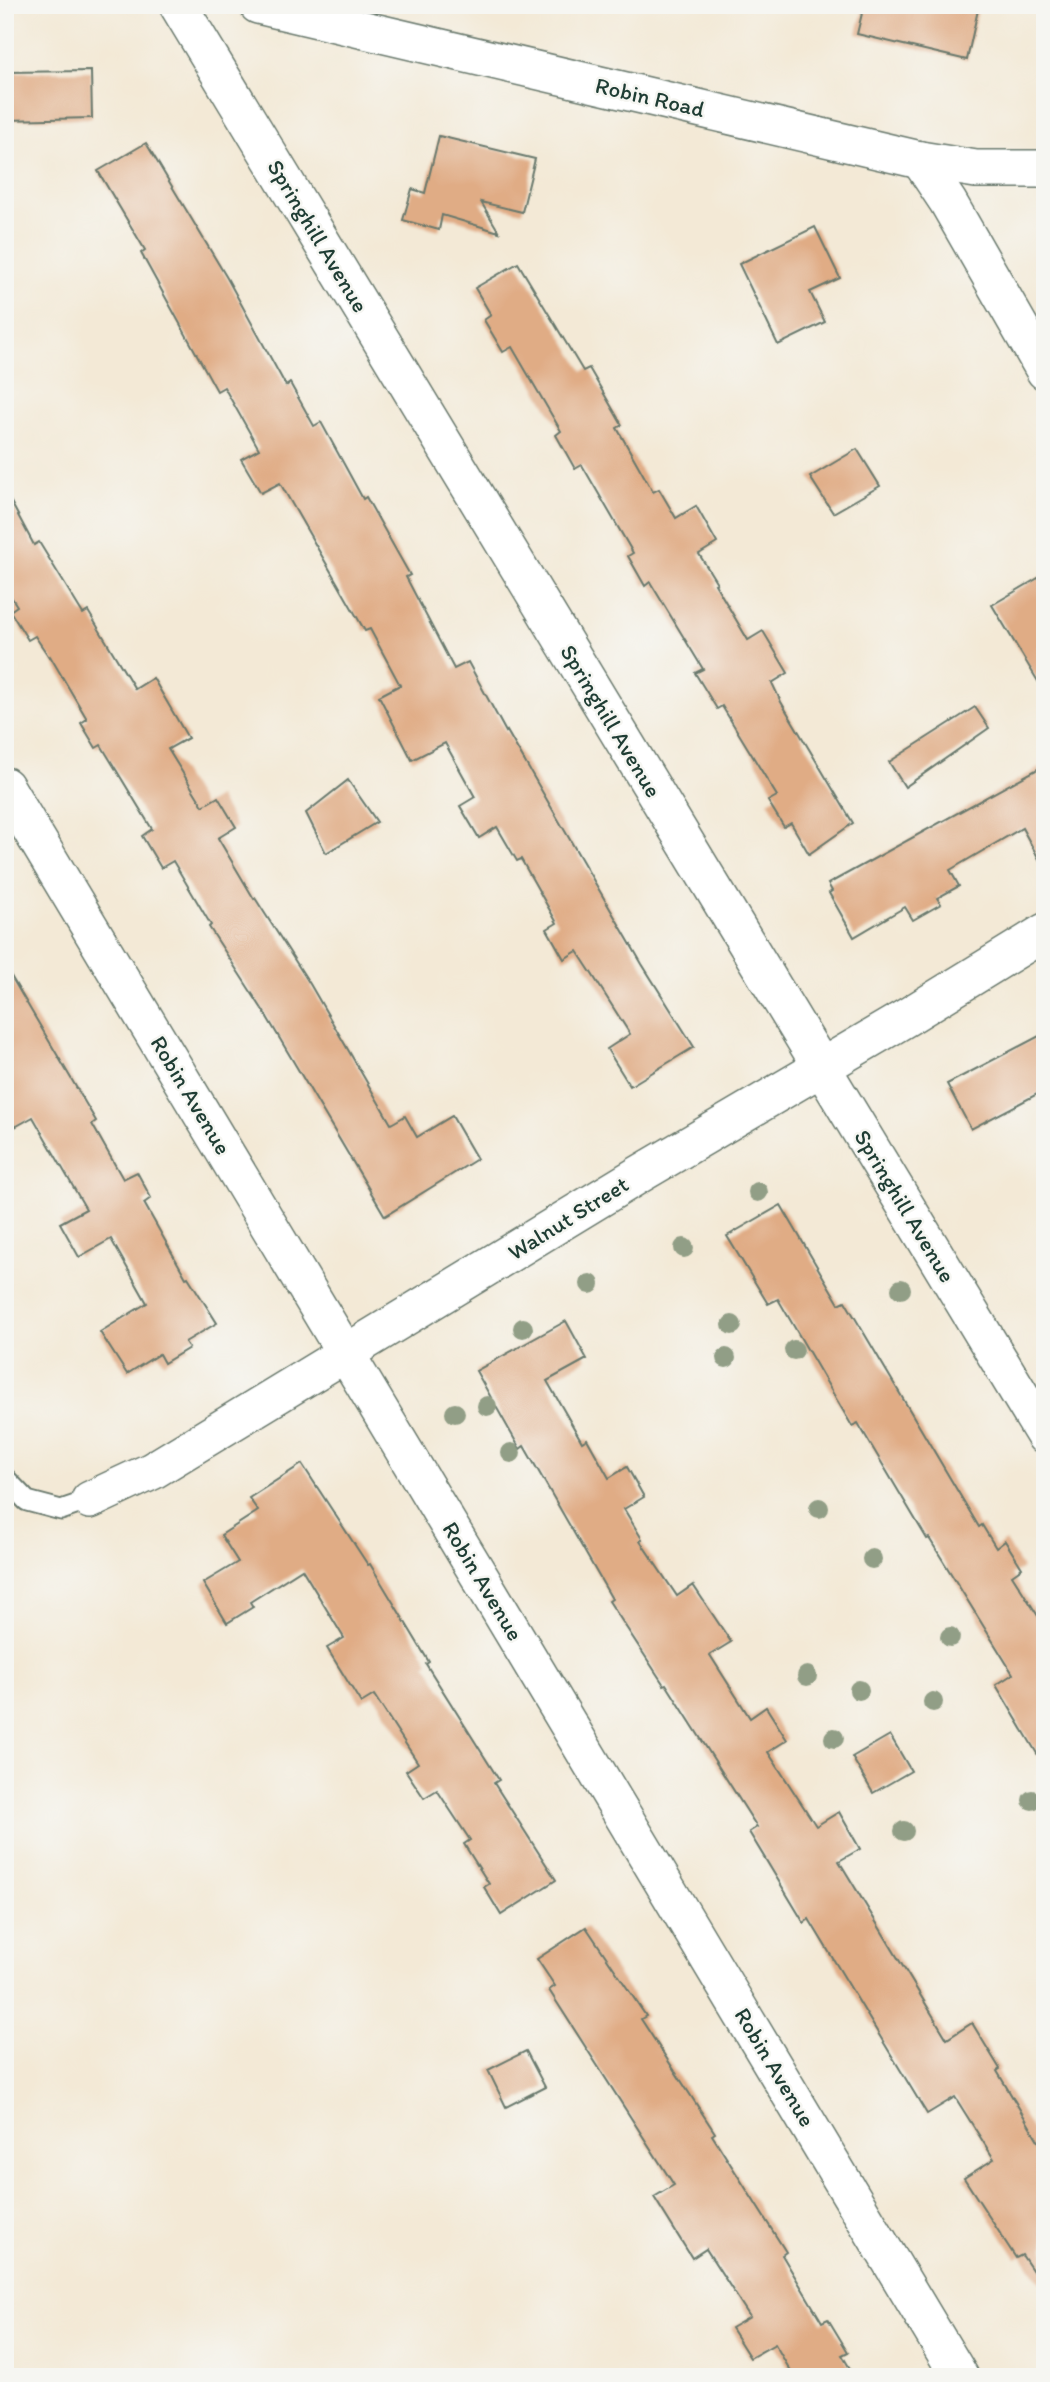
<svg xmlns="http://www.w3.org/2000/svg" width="1050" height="2382" viewBox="0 0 1050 2382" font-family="Itim,sans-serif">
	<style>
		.building { fill: #e0ac85 }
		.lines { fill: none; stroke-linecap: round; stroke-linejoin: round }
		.lane-casing { stroke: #69796d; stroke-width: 23 }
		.street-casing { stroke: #69796d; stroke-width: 40 }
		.lane { stroke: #fff; stroke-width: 19 }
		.street { stroke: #fff; stroke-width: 37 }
		.tree { fill: #919e86 }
		.labels { text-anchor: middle; stroke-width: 5; stroke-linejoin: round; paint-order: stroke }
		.street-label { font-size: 23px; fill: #1f3d34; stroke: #f6f6f2 }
	</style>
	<rect width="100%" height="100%" fill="#f6f6f2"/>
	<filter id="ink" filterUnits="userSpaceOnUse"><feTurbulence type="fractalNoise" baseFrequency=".0143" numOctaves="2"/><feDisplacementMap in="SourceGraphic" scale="14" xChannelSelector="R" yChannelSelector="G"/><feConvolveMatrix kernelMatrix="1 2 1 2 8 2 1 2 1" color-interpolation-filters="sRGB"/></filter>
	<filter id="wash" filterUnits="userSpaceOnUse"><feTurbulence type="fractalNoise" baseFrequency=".00686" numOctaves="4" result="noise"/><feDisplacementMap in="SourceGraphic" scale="28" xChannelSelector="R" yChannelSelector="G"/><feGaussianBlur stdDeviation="1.57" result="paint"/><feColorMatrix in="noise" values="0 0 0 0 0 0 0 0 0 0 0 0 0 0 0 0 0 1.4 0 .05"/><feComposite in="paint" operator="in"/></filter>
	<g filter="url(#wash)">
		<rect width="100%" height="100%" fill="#f3e9d6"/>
		<g id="blocks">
			<g class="building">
				<polygon points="864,5 979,5 967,60 857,34"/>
				<polygon points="91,71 92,118 5,120 5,72"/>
				<polygon points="439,136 535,159 522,212 481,202 499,232 442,215 439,230 403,220 412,189 425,193"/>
				<polygon points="146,143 227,278 286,386 290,383 314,426 321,422 363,499 366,497 410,575 406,577 454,669 468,662 506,732 507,731 642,964 694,1047 630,1086 607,1049 630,1034 592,974 577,951 564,959 547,929 557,923 521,859 517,861 497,827 479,838 460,806 475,797 445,743 412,760 379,696 400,685 370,629 365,631 280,483 261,493 241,459 259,449 224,387 217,391 141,253 145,250 98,171"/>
				<polygon points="815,227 840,278 810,292 825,322 778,345 739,264"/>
				<polygon points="518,263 583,371 589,368 622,425 617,428 653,492 659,489 676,518 696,506 717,543 699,554 717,583 715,584 748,640 763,631 788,673 772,683 781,702 853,823 809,854 791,823 784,827 768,801 777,796 722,706 717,709 695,673 703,669 650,582 645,586 628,556 633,553 582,465 575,469 556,435 561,431 512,347 503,352 484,320 491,315 475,288"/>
				<polygon points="857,449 880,486 833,513 810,477"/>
				<polygon points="5,491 34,545 39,542 83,614 88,611 135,689 153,678 188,738 168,749 203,806 218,797 236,827 218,838 254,899 255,898 310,984 391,1124 405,1116 417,1137 452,1116 477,1159 385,1216 264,1012 209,927 211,925 173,861 161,868 142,836 152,829 101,745 96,748 81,723 87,719 50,656 49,657 35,636 28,640 10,611 17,606 5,587"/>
				<polygon points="1045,574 1045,693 992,605"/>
				<polygon points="975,707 989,728 905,787 889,762"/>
				<polygon points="1045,765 1045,870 1022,828 950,870 959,886 937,898 941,904 913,920 905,907 854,937 829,893 832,891 828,884"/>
				<polygon points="348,780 377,822 326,853 306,813"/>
				<polygon points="5,966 96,1121 92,1124 123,1179 137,1172 151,1198 144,1203 186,1278 188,1277 217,1323 185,1342 189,1348 164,1363 159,1354 127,1374 100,1332 147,1303 111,1239 79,1257 60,1223 86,1209 33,1117 15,1127 5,1110"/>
				<polygon points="1045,1033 1045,1090 971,1129 947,1084"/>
				<polygon points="781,1205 839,1304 845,1301 979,1527 982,1525 996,1548 1005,1541 1022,1568 1012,1575 1045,1627 1045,1767 996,1685 1013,1674 929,1538 927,1539 858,1423 852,1426 778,1299 768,1304 727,1236"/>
				<polygon points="566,1321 587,1359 547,1381 582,1442 587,1439 609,1478 627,1467 644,1497 624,1509 642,1539 640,1541 677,1596 693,1585 731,1642 710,1655 750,1718 766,1707 787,1740 768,1752 816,1826 839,1812 860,1849 839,1861 947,2039 972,2023 1000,2069 997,2071 1045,2152 1045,2289 1022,2255 1016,2258 964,2178 994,2159 955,2097 927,2114 809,1919 804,1923 749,1832 757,1827 666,1684 664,1685 609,1601 612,1599 524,1446 520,1449 476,1371"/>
				<polygon points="302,1464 368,1565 370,1564 429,1662 426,1664 499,1780 494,1783 556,1880 501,1915 484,1887 489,1884 464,1844 470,1840 437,1790 424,1798 406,1771 418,1763 374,1695 361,1703 327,1648 344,1638 302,1569 250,1602 253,1607 227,1623 203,1583 238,1562 221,1535 258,1511 249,1498"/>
				<polygon points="890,1735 911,1771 873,1793 852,1757"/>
				<polygon points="586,1927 646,2016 641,2019 715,2133 712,2135 786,2252 782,2255 822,2322 828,2319 848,2352 842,2355 855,2377 794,2377 775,2344 750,2358 731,2328 750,2317 706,2249 692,2258 654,2197 674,2185 549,1990 555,1986 537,1959"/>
				<polygon points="526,2051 545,2087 506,2107 488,2070"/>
			</g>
		</g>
	</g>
	<g filter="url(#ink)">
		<use href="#blocks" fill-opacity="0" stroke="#69796d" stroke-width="2"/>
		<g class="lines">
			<g class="lane-casing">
				<polyline id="lane" points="5,1478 27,1501 61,1510 90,1500"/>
			</g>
			<g class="street-casing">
				<g id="street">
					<polyline points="178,5 1045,1436"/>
					<polyline points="258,5 920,160 976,169 1045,169"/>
					<polyline points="920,160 948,202 1045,371"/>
					<polyline points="5,786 960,2377"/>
					<polyline points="90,1500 152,1471 640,1174 907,1017 1045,932"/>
				</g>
			</g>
			<use href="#lane" class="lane"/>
			<use href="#street" class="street"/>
		</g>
		<g class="tree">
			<circle cx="758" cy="1192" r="10"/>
			<circle cx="684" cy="1248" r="10"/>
			<circle cx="590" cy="1284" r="10"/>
			<circle cx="901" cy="1289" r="10"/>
			<circle cx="732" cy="1325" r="10"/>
			<circle cx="523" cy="1328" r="10"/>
			<circle cx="794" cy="1350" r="10"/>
			<circle cx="726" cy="1358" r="10"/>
			<circle cx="487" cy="1406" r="10"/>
			<circle cx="455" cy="1413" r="10"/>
			<circle cx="511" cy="1453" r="10"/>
			<circle cx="819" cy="1508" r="10"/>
			<circle cx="872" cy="1559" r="10"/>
			<circle cx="950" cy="1637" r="10"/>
			<circle cx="807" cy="1676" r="10"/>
			<circle cx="859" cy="1690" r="10"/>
			<circle cx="933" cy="1702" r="10"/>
			<circle cx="834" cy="1738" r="10"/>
			<circle cx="1032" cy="1800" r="10"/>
			<circle cx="904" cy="1831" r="10"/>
		</g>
	</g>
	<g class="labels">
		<g class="street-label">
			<text transform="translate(650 97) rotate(13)" y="8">Robin Road</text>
			<text transform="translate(318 236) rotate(59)" y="8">Springhill Avenue</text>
			<text transform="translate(611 721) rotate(59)" y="8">Springhill Avenue</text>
			<text transform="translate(191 1095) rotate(59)" y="8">Robin Avenue</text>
			<text transform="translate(905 1206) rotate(59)" y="8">Springhill Avenue</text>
			<text transform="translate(568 1218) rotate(-32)" y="8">Walnut Street</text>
			<text transform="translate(483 1581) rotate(59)" y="8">Robin Avenue</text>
			<text transform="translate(775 2067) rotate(59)" y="8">Robin Avenue</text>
		</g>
	</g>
	<rect width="1050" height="2382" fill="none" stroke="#f6f6f2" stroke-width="28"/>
</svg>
